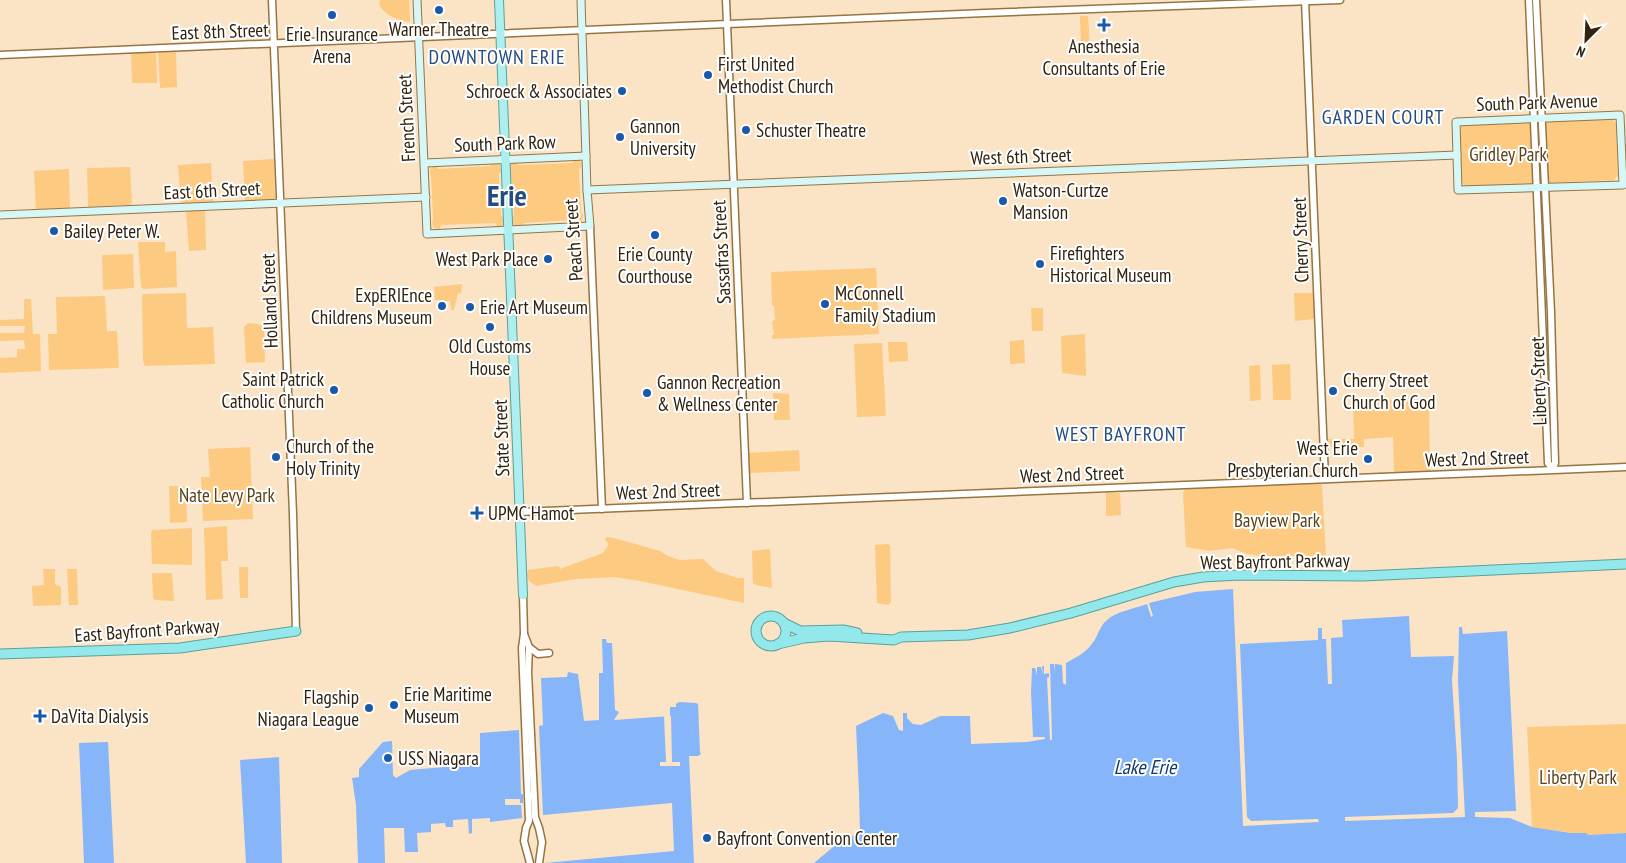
<svg xmlns="http://www.w3.org/2000/svg" width="1626" height="863" viewBox="0 0 1626 863" font-family="'PT Sans Narrow',sans-serif">
	<style>
		.green { fill: #fcca80 }
		.water { fill: #86b6f9 }
		.pier { fill: #fae4c5 }
		.lines { fill: none; stroke-linecap: round; stroke-linejoin: round }
		.tertiary-casing { stroke: #967543; stroke-width: 9 }
		.secondary-casing { stroke: #967543; stroke-width: 9 }
		.primary-casing { stroke: #5e9f99; stroke-width: 10 }
		.trunk-casing { stroke: #5e9f99; stroke-width: 11 }
		.tertiary { stroke: #fff; stroke-width: 6 }
		.secondary { stroke: #d6f7f7; stroke-width: 7 }
		.primary { stroke: #adeeef; stroke-width: 8 }
		.trunk { stroke: #92e8ea; stroke-width: 9 }
		.poi-dot { fill: #1959aa; stroke: #fff; stroke-width: 2 }
		.labels { text-anchor: middle; stroke-width: 4; stroke-linejoin: round; paint-order: stroke }
		.poi-label { font-size: 19px; fill: #30220d; stroke: #fff; text-anchor: start }
		.street-label { font-size: 19px; fill: #30220d; stroke: #fff }
		.park-label { font-size: 19px; fill: #5a4118; stroke: #fff }
		.neighbourhood-label { font-size: 20px; letter-spacing: 1px; fill: #244c81; stroke: #fff }
		.water-label { font-size: 20px; font-style: italic; fill: #123a6e; stroke: #fff }
		.town-label { font-size: 29px; font-weight: bold; fill: #244c81; stroke: #fff }
	</style>
	<rect width="100%" height="100%" fill="#fae4c5"/>
	<g class="green">
		<path d="M380 0H409L410 22C398 21 385 15 379 5Z"/>
		<polygon points="1080,16 1088,16 1090,49 1081,49"/>
		<polygon points="176,50 177,87 160,88 158,51"/>
		<polygon points="156,51 157,83 132,83 131,53"/>
		<polygon points="1612,119 1616,123 1618,175 1614,180 1467,187 1462,183 1459,130 1461,126 1464,124"/>
		<polygon points="274,159 275,198 273,200 245,201 243,161"/>
		<polygon points="574,160 579,160 581,164 581,168 579,169 581,213 583,214 582,222 575,224 573,220 524,223 522,226 514,226 512,216 514,215 510,164 515,162 518,165 573,163"/>
		<polygon points="211,163 213,203 181,204 178,165"/>
		<polygon points="492,163 499,163 501,172 499,173 501,216 503,218 502,226 497,227 495,223 441,225 440,229 434,228 432,223 433,219 431,175 430,175 430,170 432,167 437,166 438,169 490,166"/>
		<polygon points="130,167 132,202 130,205 88,207 87,168"/>
		<polygon points="69,169 70,208 36,210 34,171"/>
		<polygon points="205,210 206,250 189,251 186,211"/>
		<polygon points="138,242 165,242 165,252 176,251 177,287 144,289 141,287"/>
		<polygon points="133,254 134,288 103,290 102,255"/>
		<polygon points="876,268 879,334 772,339 772,335 774,335 772,321 775,320 774,306 772,306 771,272"/>
		<polygon points="462,284 461,294 458,293 454,310 451,310 450,301 439,302 439,300 435,300 434,287"/>
		<polygon points="186,293 187,328 213,327 215,364 145,366 143,361 142,296 143,294"/>
		<polygon points="1294,293 1314,293 1315,317 1313,319 1295,321"/>
		<polygon points="105,296 107,331 117,331 119,368 49,370 48,334 57,334 56,297"/>
		<polygon points="24,299 31,299 33,334 40,334 41,371 0,373 0,358 17,357 17,349 25,349 24,340 0,341 0,333 24,333 25,326 0,326 0,320 24,319"/>
		<polygon points="1031,308 1043,308 1043,331 1032,331"/>
		<polygon points="248,323 264,325 265,362 246,363 244,327"/>
		<polygon points="1085,334 1086,376 1062,373 1061,336"/>
		<polygon points="1024,340 1025,363 1010,364 1010,341"/>
		<polygon points="888,342 907,342 908,361 889,362"/>
		<polygon points="882,343 886,416 857,417 854,344"/>
		<polygon points="1290,364 1291,400 1273,400 1272,365"/>
		<polygon points="1260,365 1261,400 1250,401 1249,366"/>
		<polygon points="773,393 789,394 790,420 774,420"/>
		<polygon points="1392,400 1429,400 1430,472 1394,473 1393,437 1364,439 1364,447 1326,447 1326,439 1354,439 1353,402"/>
		<polygon points="250,447 253,519 203,521 201,477 210,477 208,449"/>
		<polygon points="799,450 800,471 748,473 747,453"/>
		<polygon points="1318,482 1321,483 1322,486 1326,556 1259,556 1247,554 1232,548 1210,551 1186,547 1183,493 1186,488"/>
		<polygon points="169,486 186,486 187,522 170,523"/>
		<polygon points="1106,493 1120,493 1121,515 1106,516"/>
		<polygon points="227,526 228,561 221,561 223,599 206,600 204,528"/>
		<polygon points="192,528 192,565 152,564 151,533 152,530"/>
		<polygon points="606,537 614,538 660,551 668,556 680,560 703,559 716,571 738,578 744,578 744,603 640,581 614,577 576,579 536,586 529,581 527,576 528,570 559,566 560,569 603,553 609,544 605,540"/>
		<polygon points="887,544 890,545 891,602 888,605 877,603 875,545"/>
		<polygon points="770,549 772,588 756,585 753,583 752,551"/>
		<polygon points="239,567 248,567 248,598 240,598"/>
		<polygon points="43,569 55,569 55,584 61,587 61,605 33,606 32,586 44,585"/>
		<polygon points="67,569 77,569 78,605 69,605"/>
		<polygon points="152,573 172,573 174,601 155,600 153,598"/>
		<polygon points="1626,724 1626,833 1587,835 1532,827 1527,727"/>
	</g>
	<g class="water">
		<path d="M1233 589 1243 826 1319 822 1318 819 1251 821 1247 817 1240 644 1318 640V628H1322V639H1326L1328 684H1332L1331 638 1343 637 1342 620 1409 616 1411 657 1454 656 1452 680 1457 759 1458 808 1453 813 1345 817V821L1465 817 1458 681 1459 627H1462L1463 634 1507 631 1516 811 1475 812V817L1510 818 1532 827 1571 833H1586L1588 835 1626 833V863H814L839 842 860 833 859 792 856 726 883 713 893 716 899 730 903 731V713H907V718L913 724 921 725 940 716H970L971 744 1027 742 1045 739V737H1033L1031 692 1032 668H1035L1037 675V667H1041L1043 675 1042 666H1044V674L1049 673V677L1047 678 1050 740H1052L1050 664H1054V672L1055 664 1062 665 1063 683 1066 685V663C1077 657 1087 652 1094 641 1098 635 1100 626 1106 621 1116 611 1134 609 1147 604L1151 617 1153 616 1149 603 1195 592Z"/>
		<polygon points="602,639 606,639 607,643 612,643 615,710 619,712 614,720 670,716 670,707 676,707 676,704 679,702 696,703 698,704 700,752 701,754 698,756 689,756 694,863 545,863 674,851 672,803 543,815 539,726 543,725 541,678 567,677 568,672 578,674 584,721 599,720 599,673 603,673"/>
		<polygon points="519,730 521,794 523,794 523,803 520,803 520,799 505,799 505,805 521,805 522,818 490,822 490,818 472,819 472,833 469,834 468,819 453,820 453,827 446,827 445,823 431,824 431,832 417,833 418,852 405,852 404,828 384,828 385,863 358,863 356,805 352,778 359,777 359,769 383,742 392,741 393,775 396,778 410,770 480,764 480,733"/>
		<polygon points="108,742 114,863 84,863 79,743"/>
		<polygon points="279,757 282,863 246,863 240,760"/>
	</g>
	<polygon class="pier" points="664,716 671,716 672,762 680,762 680,766 660,766 660,762 666,762"/>
	<g class="lines">
		<g class="tertiary-casing">
			<g id="tertiary">
				<polyline points="272,0 293,514 296,631"/>
				<polyline points="726,0 747,503"/>
				<polyline points="1305,0 1325,479"/>
				<polyline points="1529,0 1548,463 1553,469"/>
				<polyline points="1536,0 1551,312 1555,463 1553,469"/>
				<polyline points="0,55 985,13 1340,0"/>
				<polyline points="590,226 602,509"/>
				<polyline points="520,512 1626,467"/>
				<polyline points="523,595 524,634 522,648 529,821 526,828 524,841 530,863"/>
				<polyline points="524,634 529,647 528,672 535,817 539,828 542,842 539,863"/>
				<polyline points="529,647 538,654 549,653"/>
			</g>
		</g>
		<g class="secondary-casing">
			<g id="secondary">
				<polyline points="417,0 427,234 590,226 587,190 581,0"/>
				<polygon points="1620,115 1623,185 1458,190 1456,122"/>
				<polyline points="425,163 586,156"/>
				<polyline points="587,190 1457,155"/>
				<polyline points="0,215 426,197"/>
			</g>
		</g>
		<g class="primary-casing">
			<polyline id="primary" points="499,0 523,595"/>
		</g>
		<g class="trunk-casing">
			<g id="trunk">
				<circle cx="771" cy="631" r="15"/>
				<polyline points="784,623 800,631 843,630 857,633"/>
				<polyline points="778,644 804,638 829,636 894,640 901,637 968,635 1010,628 1071,613 1174,582 1203,577 1239,575 1363,576 1626,564"/>
				<polyline points="0,654 180,648 296,631"/>
			</g>
		</g>
		<use href="#tertiary" class="tertiary"/>
		<use href="#secondary" class="secondary"/>
		<use href="#primary" class="primary"/>
		<use href="#trunk" class="trunk"/>
	</g>
	<g class="poi-dot">
		<circle cx="439" cy="10" r="5"/>
		<circle cx="332" cy="15" r="5"/>
		<path d="M1101.5 17.5h5v5h5v5h-5v5h-5v-5h-5v-5h5z"/>
		<circle cx="708" cy="75" r="5"/>
		<circle cx="622" cy="91" r="5"/>
		<circle cx="746" cy="130" r="5"/>
		<circle cx="620" cy="137" r="5"/>
		<circle cx="1003" cy="201" r="5"/>
		<circle cx="54" cy="231" r="5"/>
		<circle cx="655" cy="235" r="5"/>
		<circle cx="548" cy="259" r="5"/>
		<circle cx="1040" cy="264" r="5"/>
		<circle cx="825" cy="304" r="5"/>
		<circle cx="442" cy="306" r="5"/>
		<circle cx="470" cy="307" r="5"/>
		<circle cx="490" cy="327" r="5"/>
		<circle cx="334" cy="390" r="5"/>
		<circle cx="1333" cy="391" r="5"/>
		<circle cx="647" cy="393" r="5"/>
		<circle cx="276" cy="457" r="5"/>
		<circle cx="1368" cy="459" r="5"/>
		<path d="M474.5 505.5h5v5h5v5h-5v5h-5v-5h-5v-5h5z"/>
		<circle cx="394" cy="705" r="5"/>
		<circle cx="369" cy="708" r="5"/>
		<path d="M37.5 708.5h5v5h5v5h-5v5h-5v-5h-5v-5h5z"/>
		<circle cx="388" cy="758" r="5"/>
		<circle cx="707" cy="838" r="5"/>
	</g>
	<g class="labels">
		<g class="poi-label">
			<text x="439" y="36" text-anchor="middle">Warner Theatre</text>
			<text x="332" y="41" text-anchor="middle">Erie Insurance<tspan x="332" dy="22">Arena</tspan></text>
			<text x="1104" y="53" text-anchor="middle">Anesthesia<tspan x="1104" dy="22">Consultants of Erie</tspan></text>
			<text x="718" y="71">First United<tspan x="718" dy="22">Methodist Church</tspan></text>
			<text x="612" y="98" text-anchor="end">Schroeck &amp; Associates</text>
			<text x="630" y="133">Gannon<tspan x="630" dy="22">University</tspan></text>
			<text x="756" y="137">Schuster Theatre</text>
			<text x="1013" y="197">Watson-Curtze<tspan x="1013" dy="22">Mansion</tspan></text>
			<text x="64" y="238">Bailey Peter W.</text>
			<text x="1050" y="260">Firefighters<tspan x="1050" dy="22">Historical Museum</tspan></text>
			<text x="655" y="261" text-anchor="middle">Erie County<tspan x="655" dy="22">Courthouse</tspan></text>
			<text x="538" y="266" text-anchor="end">West Park Place</text>
			<text x="835" y="300">McConnell<tspan x="835" dy="22">Family Stadium</tspan></text>
			<text x="432" y="302" text-anchor="end">ExpERIEnce<tspan x="432" dy="22">Childrens Museum</tspan></text>
			<text x="480" y="314">Erie Art Museum</text>
			<text x="490" y="353" text-anchor="middle">Old Customs<tspan x="490" dy="22">House</tspan></text>
			<text x="324" y="386" text-anchor="end">Saint Patrick<tspan x="324" dy="22">Catholic Church</tspan></text>
			<text x="1343" y="387">Cherry Street<tspan x="1343" dy="22">Church of God</tspan></text>
			<text x="657" y="389">Gannon Recreation<tspan x="657" dy="22">&amp; Wellness Center</tspan></text>
			<text x="286" y="453">Church of the<tspan x="286" dy="22">Holy Trinity</tspan></text>
			<text x="1358" y="455" text-anchor="end">West Erie<tspan x="1358" dy="22">Presbyterian Church</tspan></text>
			<text x="488" y="520">UPMC Hamot</text>
			<text x="404" y="701">Erie Maritime<tspan x="404" dy="22">Museum</tspan></text>
			<text x="359" y="704" text-anchor="end">Flagship<tspan x="359" dy="22">Niagara League</tspan></text>
			<text x="51" y="723">DaVita Dialysis</text>
			<text x="398" y="765">USS Niagara</text>
			<text x="717" y="845">Bayfront Convention Center</text>
		</g>
		<g class="street-label">
			<text transform="translate(220 31) rotate(-2)" y="7">East 8th Street</text>
			<text transform="translate(1537 102) rotate(-2)" y="7">South Park Avenue</text>
			<text transform="translate(406 118) rotate(-93)" y="7">French Street</text>
			<text transform="translate(505 143) rotate(-2)" y="7">South Park Row</text>
			<text transform="translate(1021 156) rotate(-2)" y="7">West 6th Street</text>
			<text transform="translate(212 190) rotate(-3)" y="7">East 6th Street</text>
			<text transform="translate(573 240) rotate(-94)" y="7">Peach Street</text>
			<text transform="translate(1300 240) rotate(-92)" y="7">Cherry Street</text>
			<text transform="translate(721 252) rotate(-93)" y="7">Sassafras Street</text>
			<text transform="translate(269 301) rotate(-92)" y="7">Holland Street</text>
			<text transform="translate(1538 381) rotate(-92)" y="7">Liberty Street</text>
			<text transform="translate(501 438) rotate(-92)" y="7">State Street</text>
			<text transform="translate(1477 458) rotate(-2)" y="7">West 2nd Street</text>
			<text transform="translate(1072 474) rotate(-2)" y="7">West 2nd Street</text>
			<text transform="translate(668 491) rotate(-2)" y="7">West 2nd Street</text>
			<text transform="translate(1275 561) rotate(-1)" y="7">West Bayfront Parkway</text>
			<text transform="translate(147 630) rotate(-4)" y="7">East Bayfront Parkway</text>
		</g>
		<g class="park-label">
			<text x="1508" y="161">Gridley Park</text>
			<text x="227" y="502">Nate Levy Park</text>
			<text x="1277" y="527">Bayview Park</text>
			<text x="1578" y="784">Liberty Park</text>
		</g>
		<g class="neighbourhood-label">
			<text x="497" y="64">DOWNTOWN ERIE</text>
			<text x="1383" y="124">GARDEN COURT</text>
			<text x="1121" y="441">WEST BAYFRONT</text>
		</g>
		<g class="water-label">
			<text x="1145" y="774">Lake Erie</text>
		</g>
		<g class="town-label">
			<text x="507" y="206">Erie</text>
		</g>
	</g>
	<g transform="translate(1586 40) rotate(204)" stroke="#ffffff" stroke-width="4" paint-order="stroke">
	<path d="M0-4L9 19L0 12L-9 19Z" fill="#30220d"/>
	<text y="-8" font-size="14" font-weight="bold" text-anchor="middle" fill="#30220d">N</text>
	</g>
</svg>
